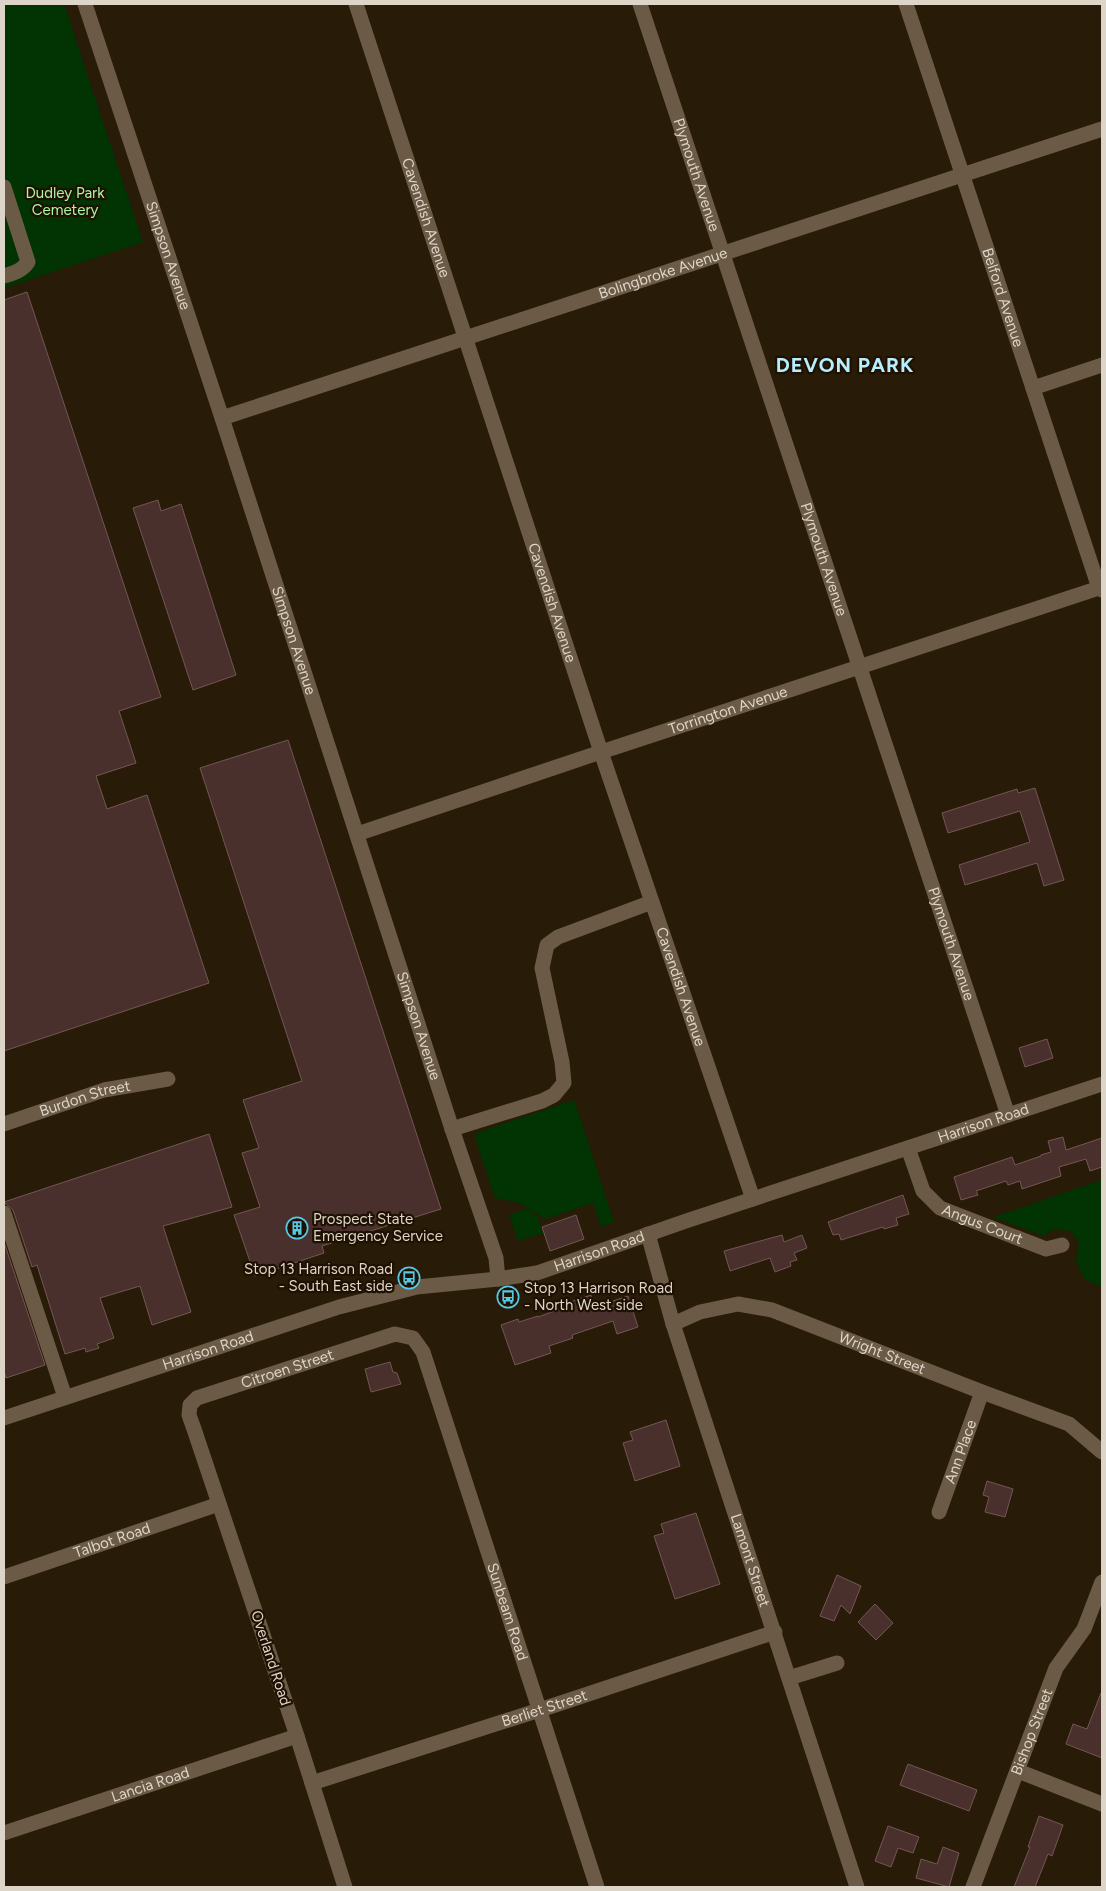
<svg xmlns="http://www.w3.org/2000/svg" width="1106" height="1891" viewBox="0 0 1106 1891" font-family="Figtree,sans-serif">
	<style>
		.green { fill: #013303 }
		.building { fill: #49302d; stroke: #735754 }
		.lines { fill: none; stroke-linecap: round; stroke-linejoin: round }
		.minor { stroke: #6a5a46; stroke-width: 15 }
		.labels { text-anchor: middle; stroke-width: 4.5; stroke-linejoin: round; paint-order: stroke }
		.street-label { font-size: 15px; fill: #ded5c9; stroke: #1f1102 }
		.park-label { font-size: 15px; fill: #a8f7a3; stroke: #1f1102 }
		.poi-label { font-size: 15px; fill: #ded5c9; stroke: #1f1102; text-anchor: start }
		.district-label { font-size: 20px; font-weight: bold; letter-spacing: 1px; fill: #b7eefe; stroke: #1f1102 }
	</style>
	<rect width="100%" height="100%" fill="#281b08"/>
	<g class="green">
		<polygon points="4,4 64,4 143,242 4,288"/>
		<polygon points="571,1101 575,1102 614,1222 601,1227 593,1203 545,1219 519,1203 495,1198 475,1138 478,1132"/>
		<polygon points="1102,1180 1102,1287 1084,1279 1076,1261 1079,1243 1071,1231 1053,1229 1044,1236 993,1217"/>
		<polygon points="526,1209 538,1217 543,1233 518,1241 509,1215"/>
	</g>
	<g class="building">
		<polygon points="27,292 161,697 119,711 136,763 96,776 107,809 147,795 209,983 4,1051 4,300"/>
		<polygon points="158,500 161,511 181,504 236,675 193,690 133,508"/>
		<polygon points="288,740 441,1209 322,1246 324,1253 255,1276 234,1215 260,1207 242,1153 259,1148 243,1100 302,1081 200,768"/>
		<polygon points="1035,788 1064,880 1044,886 1037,863 965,885 959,865 1030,842 1020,811 948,833 942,813 1017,789 1018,793"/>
		<polygon points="1047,1039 1053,1058 1025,1067 1019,1048"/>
		<polygon points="209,1134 232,1207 163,1226 191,1312 152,1325 140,1286 100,1298 114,1338 97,1344 99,1348 86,1352 85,1348 65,1354 37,1265 32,1267 13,1210 4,1202"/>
		<polygon points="1063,1137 1066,1150 1102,1138 1102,1167 1090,1171 1086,1159 1059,1167 1061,1176 1022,1189 1020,1181 1008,1185 1006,1181 976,1191 978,1195 961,1200 954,1177 1012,1157 1015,1165 1041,1156 1041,1155 1051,1152 1048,1141"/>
		<polygon points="903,1195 909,1214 896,1218 898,1225 884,1229 883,1227 841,1240 839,1234 833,1235 828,1222"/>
		<polygon points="576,1215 584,1239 550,1251 542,1227"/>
		<polygon points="782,1235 784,1242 802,1235 807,1248 794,1253 797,1260 790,1262 791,1266 775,1272 770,1258 730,1271 724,1251"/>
		<polygon points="4,1242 45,1365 6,1378 4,1371"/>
		<polygon points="591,1295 595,1307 628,1296 638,1327 617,1334 613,1321 572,1335 573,1338 549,1346 551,1353 515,1365 501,1325 518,1319 519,1322 538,1316 538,1317 570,1305 570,1302"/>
		<polygon points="390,1362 393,1372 397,1373 401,1384 371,1392 365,1369"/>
		<polygon points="666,1420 680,1466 635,1481 623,1443 633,1440 630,1432"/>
		<polygon points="987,1481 1013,1489 1005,1517 985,1512 989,1497 983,1495"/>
		<polygon points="696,1513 720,1584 675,1599 654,1536 664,1533 661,1524"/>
		<polygon points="837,1575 861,1586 850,1614 841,1605 834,1621 820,1616"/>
		<polygon points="875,1604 893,1623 876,1640 858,1622"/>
		<polygon points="1101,1693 1102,1693 1102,1758 1066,1744 1073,1724 1087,1729"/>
		<polygon points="908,1764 977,1790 969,1811 900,1785"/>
		<polygon points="1039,1816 1063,1825 1052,1856 1048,1854 1035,1887 1014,1887 1030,1847 1028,1847"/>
		<polygon points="888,1826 919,1837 913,1853 898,1848 891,1867 875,1861"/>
		<polygon points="943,1847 959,1853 949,1887 916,1878 921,1859 937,1864"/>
	</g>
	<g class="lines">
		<g class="minor">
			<path id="s1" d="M85 4 222 418 452 1129 496 1258 498 1279"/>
			<path id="s2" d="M356 4 601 752 753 1199"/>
			<path id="s3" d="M640 4 1008 1115"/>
			<path id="s4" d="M906 4 1099 588 1102 590"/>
			<path d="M4 187 28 262C22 271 13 273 4 276"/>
			<polyline points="1033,388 1102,365"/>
			<path id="s5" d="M222 418 1102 129"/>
			<path id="s6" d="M357 834 592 755 1099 588"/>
			<path id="s7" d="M4 1124 104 1090 168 1079"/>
			<polyline points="452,1129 542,1101 554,1095 564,1083 562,1062 542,968 547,945 558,937 652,902"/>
			<path id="s8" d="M908 1148 923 1191 940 1208 1046 1249 1062 1245"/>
			<polyline points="4,1213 65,1397"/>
			<path id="s9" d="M648 1234 673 1324 857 1887"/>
			<path id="s10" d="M673 1324 700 1312 738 1304 772 1310 982 1392 1069 1424 1102 1452"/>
			<path id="s11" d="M4 1418 339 1307 417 1287 498 1279 537 1273 686 1221 1102 1084"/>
			<path id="s12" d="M939 1512 982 1392"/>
			<path id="s13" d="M4 1577 219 1504"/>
			<polyline points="789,1678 837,1663"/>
			<polyline points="1018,1771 1102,1804"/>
			<path id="s14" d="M312 1783 555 1705 775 1632"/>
			<path id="s15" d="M4 1833 297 1736"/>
			<path id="s16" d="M345 1887 297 1736 194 1429 189 1415 190 1405 197 1398 395 1334 413 1338 423 1352 597 1887"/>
			<path id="s17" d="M973 1887 1056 1668 1084 1629 1102 1582"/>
		</g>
	</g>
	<defs>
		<g id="building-ring" transform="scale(1.125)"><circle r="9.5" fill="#1f1102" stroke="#59c8e5" stroke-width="1.5"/><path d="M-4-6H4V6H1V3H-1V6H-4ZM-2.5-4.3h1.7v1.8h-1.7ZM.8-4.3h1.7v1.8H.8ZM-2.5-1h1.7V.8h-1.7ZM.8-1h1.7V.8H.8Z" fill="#59c8e5"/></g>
		<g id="bus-ring" transform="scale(1.125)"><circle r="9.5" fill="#1f1102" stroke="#59c8e5" stroke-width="1.5"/><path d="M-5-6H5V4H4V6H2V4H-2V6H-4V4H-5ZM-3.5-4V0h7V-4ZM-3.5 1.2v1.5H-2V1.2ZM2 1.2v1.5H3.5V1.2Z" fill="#59c8e5"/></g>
	</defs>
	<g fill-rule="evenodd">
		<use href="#building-ring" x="297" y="1228"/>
		<use href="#bus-ring" x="409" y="1278"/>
		<use href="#bus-ring" x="508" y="1297"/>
	</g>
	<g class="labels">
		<g class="street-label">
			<text dy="5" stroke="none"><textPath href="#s3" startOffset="180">Plymouth Avenue</textPath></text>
			<text dy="5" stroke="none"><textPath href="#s2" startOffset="225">Cavendish Avenue</textPath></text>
			<text dy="5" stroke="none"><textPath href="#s1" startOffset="265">Simpson Avenue</textPath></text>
			<text dy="5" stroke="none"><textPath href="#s5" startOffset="464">Bolingbroke Avenue</textPath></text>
			<text dy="5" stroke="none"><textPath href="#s4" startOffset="309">Belford Avenue</textPath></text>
			<text dy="5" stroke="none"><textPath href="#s3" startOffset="585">Plymouth Avenue</textPath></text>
			<text dy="5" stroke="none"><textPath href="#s2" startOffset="630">Cavendish Avenue</textPath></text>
			<text dy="5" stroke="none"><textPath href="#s1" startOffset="670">Simpson Avenue</textPath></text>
			<text dy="5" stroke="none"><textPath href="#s6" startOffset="391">Torrington Avenue</textPath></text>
			<text dy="5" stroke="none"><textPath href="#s3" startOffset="990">Plymouth Avenue</textPath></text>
			<text dy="5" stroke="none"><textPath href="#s2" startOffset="1035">Cavendish Avenue</textPath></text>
			<text dy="5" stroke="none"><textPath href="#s1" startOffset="1075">Simpson Avenue</textPath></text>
			<text dy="5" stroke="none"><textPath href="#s7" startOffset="85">Burdon Street</textPath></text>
			<text dy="5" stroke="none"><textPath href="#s11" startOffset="1025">Harrison Road</textPath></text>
			<text dy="5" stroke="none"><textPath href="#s8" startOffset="115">Angus Court</textPath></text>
			<text dy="5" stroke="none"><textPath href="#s11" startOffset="620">Harrison Road</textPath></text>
			<text dy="5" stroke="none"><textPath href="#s11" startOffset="215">Harrison Road</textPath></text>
			<text dy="5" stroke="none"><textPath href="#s10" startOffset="221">Wright Street</textPath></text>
			<text dy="5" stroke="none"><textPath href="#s16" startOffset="612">Citroen Street</textPath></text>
			<text dy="5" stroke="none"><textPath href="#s12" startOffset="64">Ann Place</textPath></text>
			<text dy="5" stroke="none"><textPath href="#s13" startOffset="114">Talbot Road</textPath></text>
			<text dy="5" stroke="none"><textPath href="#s9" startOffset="342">Lamont Street</textPath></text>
			<text dy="5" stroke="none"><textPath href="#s16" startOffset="1034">Sunbeam Road</textPath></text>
			<text transform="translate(271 1658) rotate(72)" y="5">Overland Road</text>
			<text dy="5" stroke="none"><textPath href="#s14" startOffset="244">Berliet Street</textPath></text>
			<text dy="5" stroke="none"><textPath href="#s17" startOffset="166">Bishop Street</textPath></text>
			<text dy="5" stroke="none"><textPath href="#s15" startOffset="154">Lancia Road</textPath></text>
		</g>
		<g class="park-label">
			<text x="65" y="198">Dudley Park<tspan x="65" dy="17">Cemetery</tspan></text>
		</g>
		<g class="poi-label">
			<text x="313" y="1224">Prospect State<tspan x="313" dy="17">Emergency Service</tspan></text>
			<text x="393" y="1274" text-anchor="end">Stop 13 Harrison Road<tspan x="393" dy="17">- South East side</tspan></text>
			<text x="524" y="1293">Stop 13 Harrison Road<tspan x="524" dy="17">- North West side</tspan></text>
		</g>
		<g class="district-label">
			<text x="845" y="372">DEVON PARK</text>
		</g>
	</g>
	<rect width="1106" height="1891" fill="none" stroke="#ded5c9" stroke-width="10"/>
</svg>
